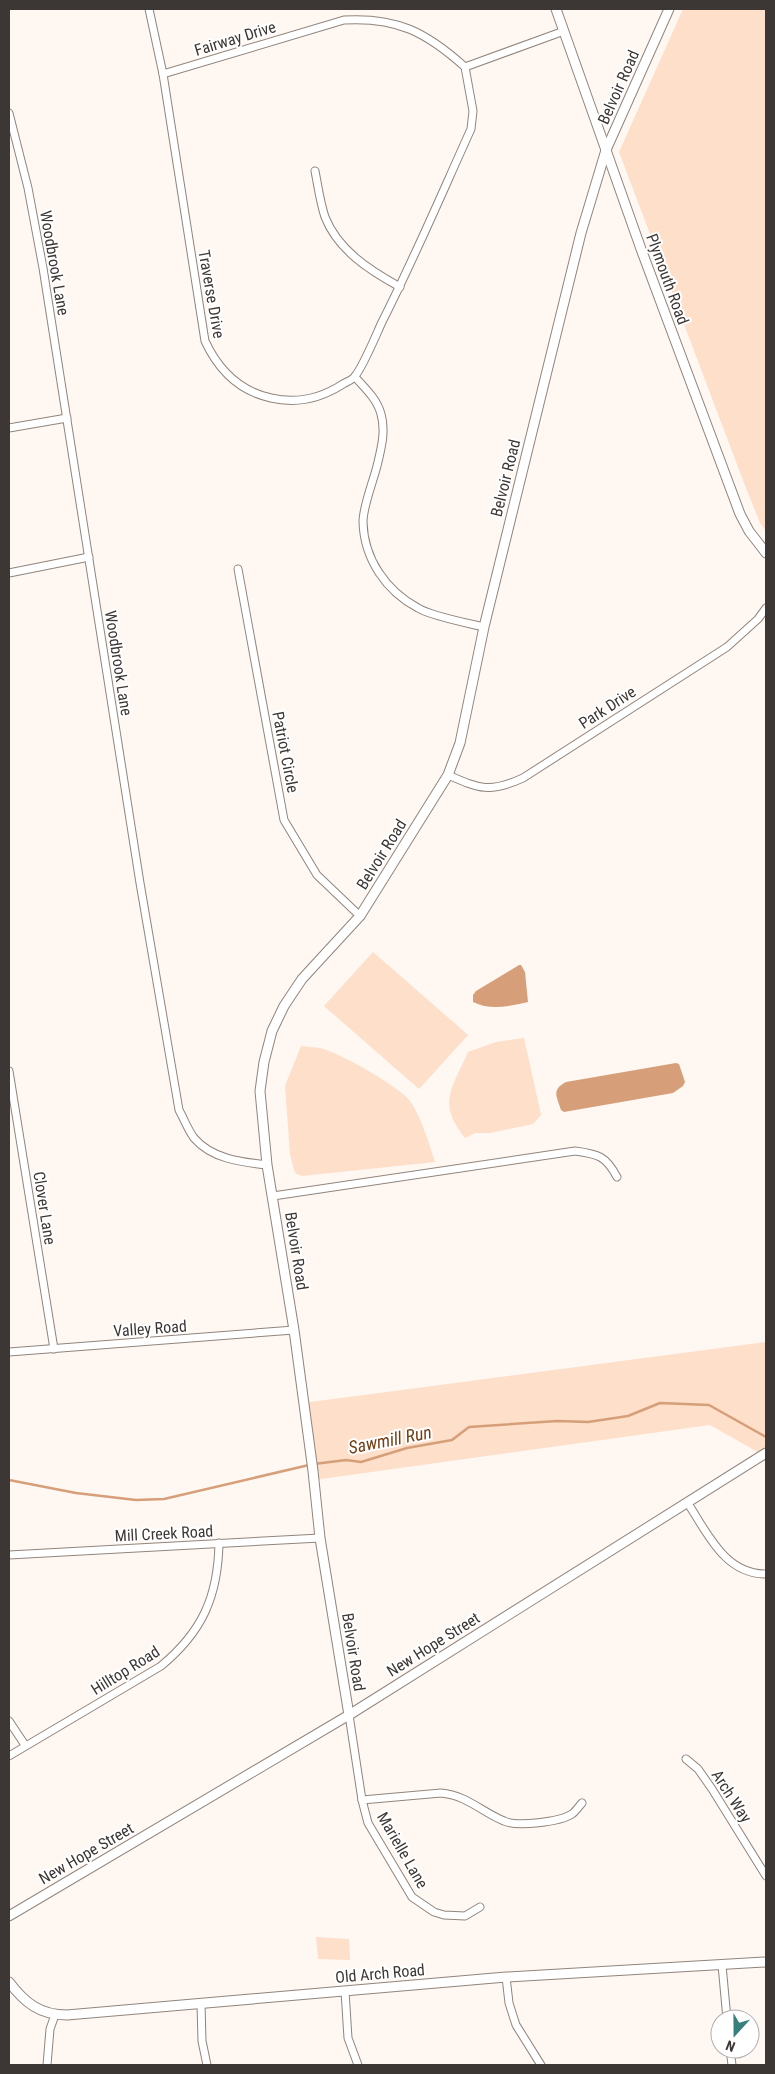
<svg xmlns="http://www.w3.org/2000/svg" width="775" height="2074" viewBox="0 0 775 2074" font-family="'Roboto Condensed',sans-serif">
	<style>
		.green { fill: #fddfca }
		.water { fill: #d69f79 }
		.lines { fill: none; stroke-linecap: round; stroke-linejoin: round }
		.stream { stroke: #d69f79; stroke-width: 2.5 }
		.minor-casing { stroke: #90857d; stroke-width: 9 }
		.tertiary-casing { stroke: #90857d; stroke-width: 11 }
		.minor { stroke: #fff; stroke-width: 7 }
		.tertiary { stroke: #fff; stroke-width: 9 }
		.labels { text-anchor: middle; stroke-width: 4; stroke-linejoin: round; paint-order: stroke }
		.street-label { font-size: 16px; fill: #3c3734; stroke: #fff }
		.water-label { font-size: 18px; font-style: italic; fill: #743f14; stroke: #fff }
	</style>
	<rect width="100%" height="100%" fill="#fff7f2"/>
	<g class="green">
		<polygon points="683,9 766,9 766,531 760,523 744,483 619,152"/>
		<polygon points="373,952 468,1035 419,1089 324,1006"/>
		<path d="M524 1038 541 1115 533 1124 490 1133H475L465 1138C436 1103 453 1087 468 1052L496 1042Z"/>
		<path d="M301 1046C307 1047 314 1047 320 1048 338 1052 399 1086 410 1101 422 1119 428 1141 435 1162L302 1176 295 1173 290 1155 285 1086Z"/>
		<polygon points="766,1342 766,1453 763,1455 710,1425 314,1480 303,1403"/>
		<polygon points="316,1937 349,1939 350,1960 318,1959"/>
	</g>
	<g class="water">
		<path d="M519 965H521L525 972 528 1002C509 1006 491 1011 473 1002V995L476 991Z"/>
		<path d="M676 1063 679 1064 685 1082 683 1086 673 1093 564 1112 561 1110C557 1096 551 1090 566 1082Z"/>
	</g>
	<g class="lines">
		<g class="stream">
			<polyline points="314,1464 346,1460 361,1462 407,1448 452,1440 469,1427 557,1421 588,1422 628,1416 660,1403 709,1405 766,1437"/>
			<polyline points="9,1480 76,1493 136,1500 164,1499 309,1465"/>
		</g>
		<g class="minor-casing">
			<g id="minor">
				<path d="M149 9 163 74 205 341C218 369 239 391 271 398 297 404 320 399 343 384 346 382 353 380 355 376 363 367 376 335 382 322 414 259 442 193 471 129L473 111 465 67"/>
				<path d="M163 74 344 20C397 17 426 32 465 67L564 31"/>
				<path d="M9 113 28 188 43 268 140 883 179 1110C184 1119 188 1130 194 1138 212 1159 241 1162 267 1165"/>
				<path d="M315 171C318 186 320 202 325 217 338 250 369 270 400 287"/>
				<path d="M355 377C365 388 377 399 381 414 386 432 381 449 377 466 373 482 363 506 363 522 364 559 386 591 418 608 431 616 467 623 484 627"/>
				<polyline points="9,428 67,418"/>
				<polyline points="238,569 284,820 317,875 360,916"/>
				<polyline points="9,573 89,557"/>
				<path d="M448 775C480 789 490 793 523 778L727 647 758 619 766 608"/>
				<polyline points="9,1071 54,1349"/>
				<path d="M273 1196 575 1151C598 1154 606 1156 617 1177"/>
				<polyline points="9,1352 294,1330"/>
				<path d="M687 1502C707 1532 724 1574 766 1574"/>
				<polyline points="9,1555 320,1538"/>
				<polyline points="349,1715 362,1800 368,1823 412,1897 434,1912 444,1915 465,1916 480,1907"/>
				<polyline points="9,1721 25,1745"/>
				<path d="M9 1756 161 1666C202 1632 218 1597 219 1543"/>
				<polyline points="686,1759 698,1769 712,1789 766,1876"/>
				<path d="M362 1800 441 1793C466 1795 482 1812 504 1821 517 1827 560 1822 572 1814 576 1811 579 1806 582 1803"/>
				<polyline points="722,1965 727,2019"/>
				<polyline points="506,1977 509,2003 516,2025 541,2065"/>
				<polyline points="345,1991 348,2038 358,2065"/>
				<polyline points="201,2004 202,2041 207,2065"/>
				<polyline points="730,2049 732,2065"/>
				<polyline points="47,2065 50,2029 55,2015"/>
			</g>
		</g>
		<g class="tertiary-casing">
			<g id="tertiary">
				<polyline points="556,9 641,249 740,514 749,531 766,553"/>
				<polyline points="349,1715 320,1538 313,1471 294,1330 267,1165 260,1091 264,1062 272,1031 284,1006 302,979 360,916 448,775 460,743 484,627 581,233 606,150 669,9"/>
				<polyline points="9,1916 349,1715 766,1453"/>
				<path d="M9 1982C25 2003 40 2015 67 2015L506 1977 766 1962"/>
			</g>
		</g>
		<use href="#minor" class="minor"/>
		<use href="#tertiary" class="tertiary"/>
	</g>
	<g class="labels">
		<g class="street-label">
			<text transform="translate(235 38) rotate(-17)" y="6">Fairway Drive</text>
			<text transform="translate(618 87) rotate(-66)" y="6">Belvoir Road</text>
			<text transform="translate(55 263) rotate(80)" y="6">Woodbrook Lane</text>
			<text transform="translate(668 279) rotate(70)" y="6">Plymouth Road</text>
			<text transform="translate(212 294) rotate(80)" y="6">Traverse Drive</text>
			<text transform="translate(505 478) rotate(-76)" y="6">Belvoir Road</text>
			<text transform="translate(119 663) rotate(81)" y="6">Woodbrook Lane</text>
			<text transform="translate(607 707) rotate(-33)" y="6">Park Drive</text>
			<text transform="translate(286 752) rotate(79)" y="6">Patriot Circle</text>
			<text transform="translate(381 854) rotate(-58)" y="6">Belvoir Road</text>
			<text transform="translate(45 1208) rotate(81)" y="6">Clover Lane</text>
			<text transform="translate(297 1251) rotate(81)" y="6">Belvoir Road</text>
			<text transform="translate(150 1328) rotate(-4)" y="6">Valley Road</text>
			<text transform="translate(164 1533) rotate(-3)" y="6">Mill Creek Road</text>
			<text transform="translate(433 1644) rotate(-32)" y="6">New Hope Street</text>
			<text transform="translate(354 1652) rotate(81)" y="6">Belvoir Road</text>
			<text transform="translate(125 1670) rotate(-32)" y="6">Hilltop Road</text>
			<text transform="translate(732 1796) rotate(57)" y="6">Arch Way</text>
			<text transform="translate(403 1850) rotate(60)" y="6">Marielle Lane</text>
			<text transform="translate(86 1853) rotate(-30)" y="6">New Hope Street</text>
			<text transform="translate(380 1973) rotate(-5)" y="6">Old Arch Road</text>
		</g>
		<g class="water-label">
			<text transform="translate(390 1440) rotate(-11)" y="6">Sawmill Run</text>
		</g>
	</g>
	<rect width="775" height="2074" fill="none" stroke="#3c3734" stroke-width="20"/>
	<g transform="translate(735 2034) rotate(201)"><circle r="24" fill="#ffffff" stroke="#b1afae"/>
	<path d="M0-4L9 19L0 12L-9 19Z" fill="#38807e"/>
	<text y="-8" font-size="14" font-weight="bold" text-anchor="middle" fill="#3c3734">N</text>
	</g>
</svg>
